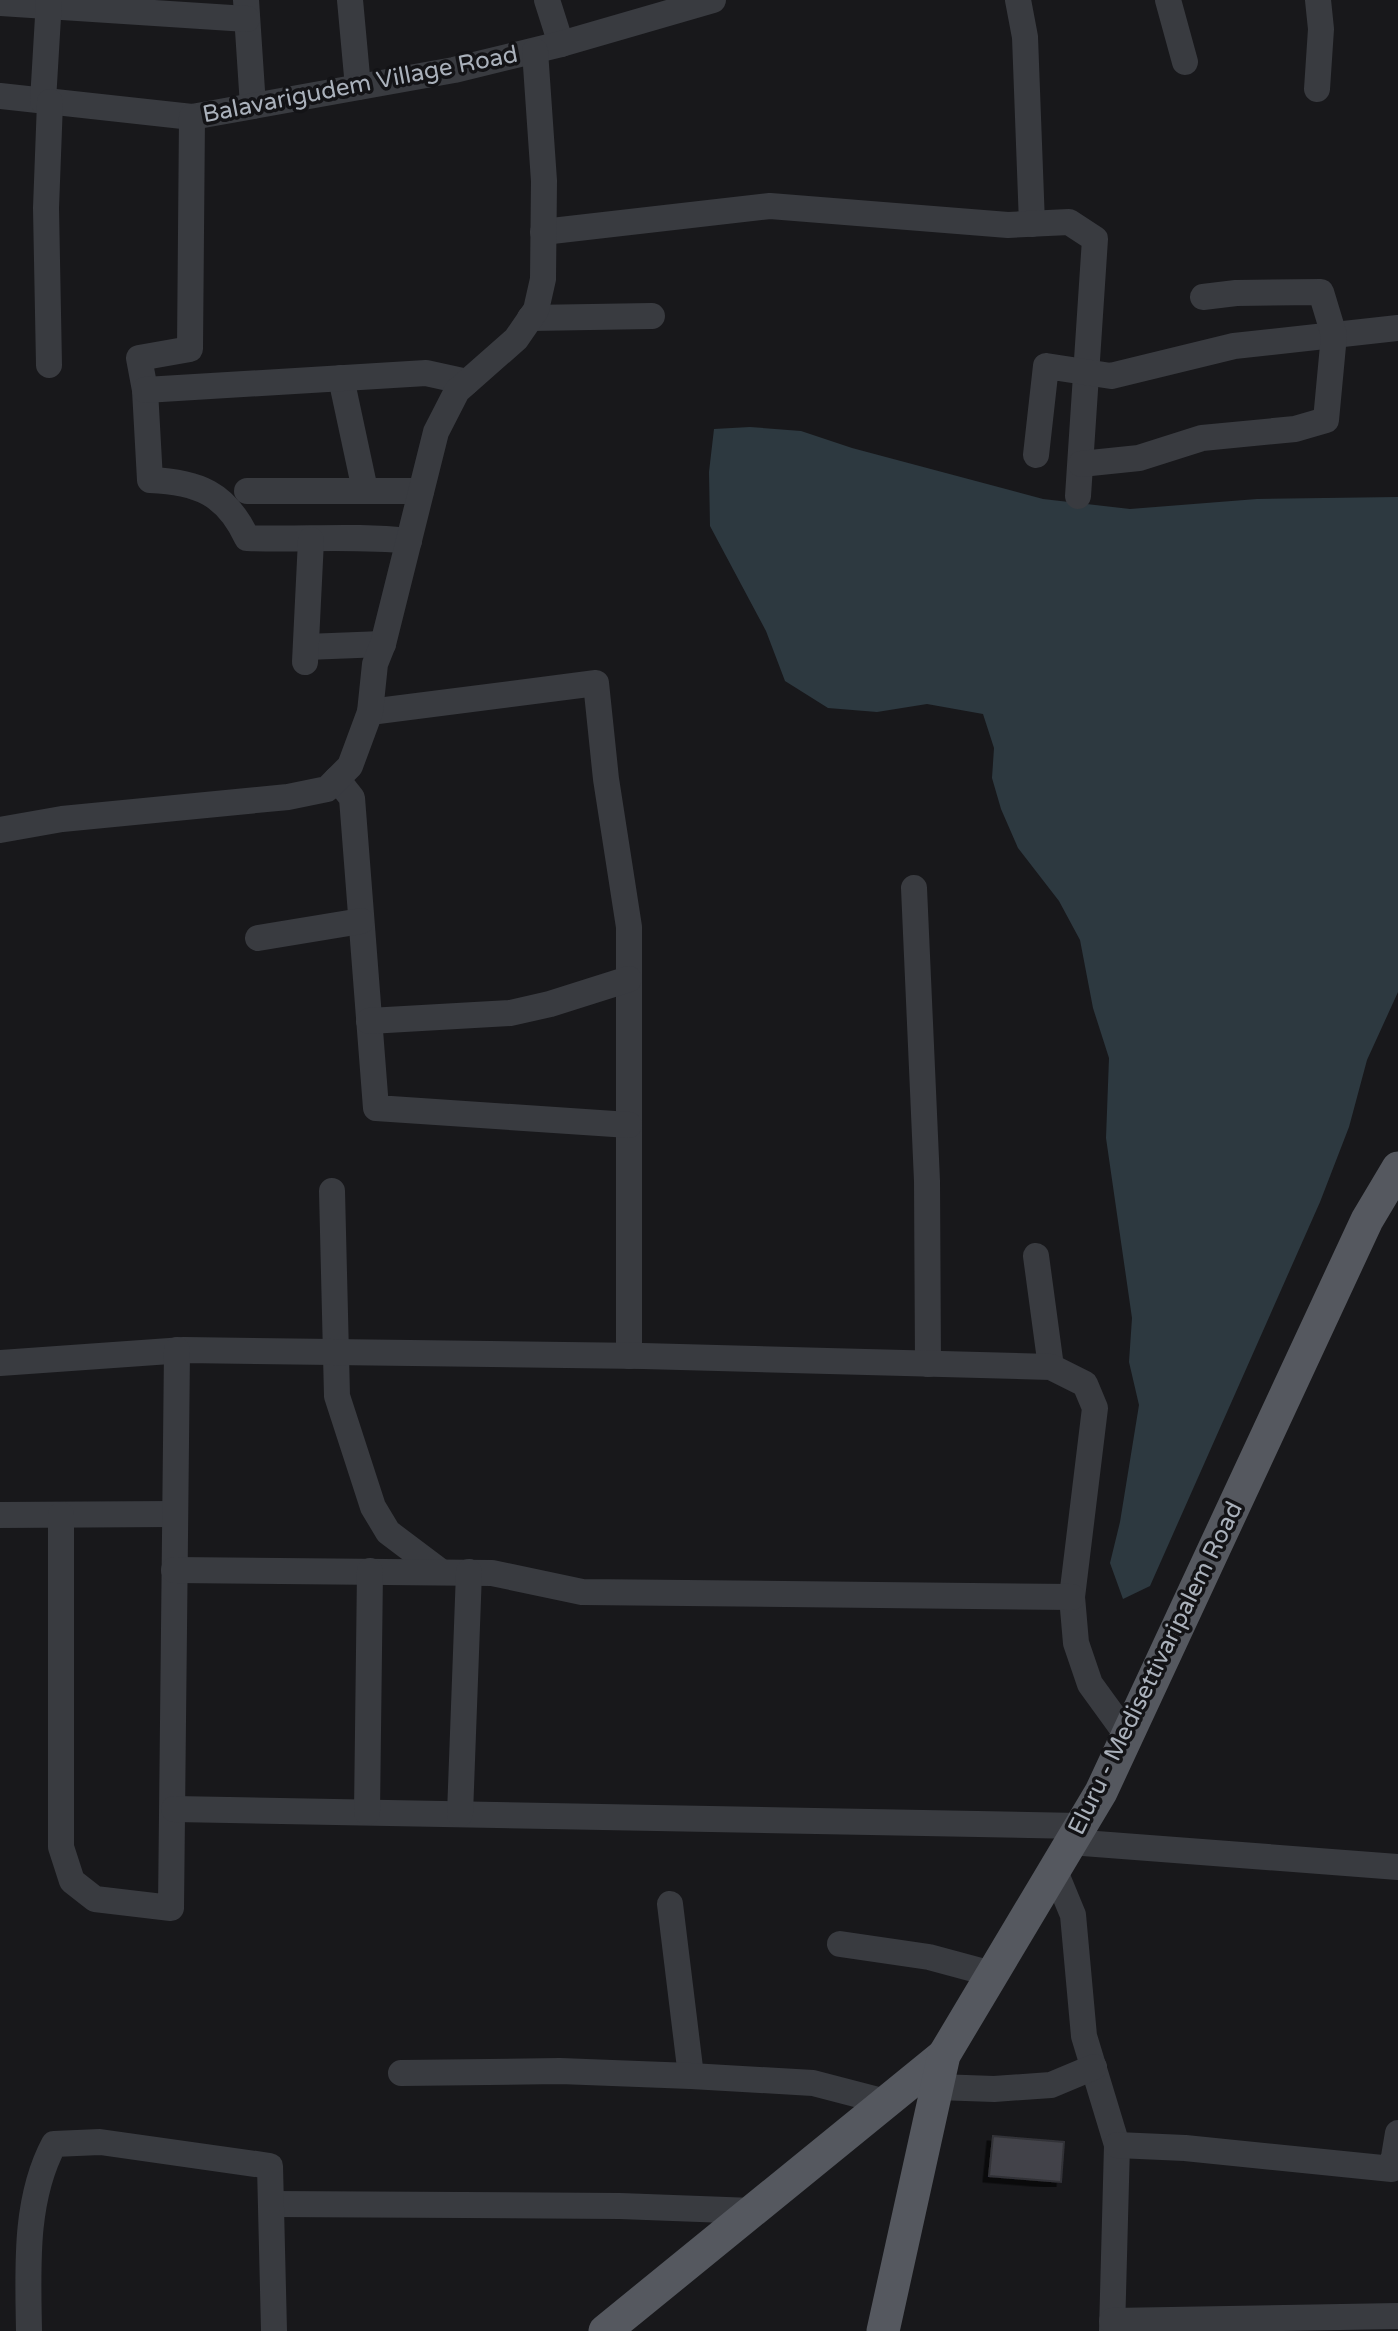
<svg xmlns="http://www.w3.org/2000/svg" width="1398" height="2331" viewBox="0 0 1398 2331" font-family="'Varela Round',sans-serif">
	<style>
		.water { fill: #2d3940 }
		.building { fill: #424348; stroke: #323237; stroke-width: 2; filter: url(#shadow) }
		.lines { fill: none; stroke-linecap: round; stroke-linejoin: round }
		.minor { stroke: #393b40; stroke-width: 26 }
		.major { stroke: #55585f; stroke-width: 33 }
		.labels { text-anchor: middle; stroke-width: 7; stroke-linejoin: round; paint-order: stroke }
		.street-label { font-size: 24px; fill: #aab1bb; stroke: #131316 }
	</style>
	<defs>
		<filter id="shadow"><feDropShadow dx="-5.5" dy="5.5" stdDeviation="0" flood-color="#0009"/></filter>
	</defs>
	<rect width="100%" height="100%" fill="#18181b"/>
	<polygon class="water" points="750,427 801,431 852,448 1043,499 1130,509 1257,499 1398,497 1398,992 1367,1060 1349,1127 1320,1202 1150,1586 1123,1599 1110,1563 1120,1522 1139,1405 1129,1362 1132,1318 1106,1138 1109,1058 1093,1008 1080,940 1059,901 1018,848 1001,809 992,778 994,748 983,714 927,704 877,712 828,708 785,681 766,631 710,526 709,472 714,429"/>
	<polygon class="building" points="993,2136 1064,2142 1061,2182 989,2176"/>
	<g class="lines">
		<g class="minor">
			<polyline points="246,0 253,106"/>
			<polyline points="350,0 358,87"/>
			<polyline points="547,0 561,44"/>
			<polyline points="1018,0 1025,37 1032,224"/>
			<polyline points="1168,0 1185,62"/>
			<polyline points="0,3 247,19"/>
			<polyline points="1317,89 1321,29 1318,0"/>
			<polyline points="0,96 192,117 454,70 561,44 713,0"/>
			<polyline points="43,101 49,0"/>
			<path d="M192 117 190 349 139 358 145 390 150 480C198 482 226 493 247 538 301 540 356 535 409 541"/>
			<polyline points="543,232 770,206 1008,225 1069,222 1095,239 1078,496"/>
			<polyline points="530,318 652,316"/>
			<polyline points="49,365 46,208 50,102"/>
			<polyline points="341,378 365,490"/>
			<polyline points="145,390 426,373 467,382"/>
			<polyline points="1036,455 1046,366 1111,376 1234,346 1398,328"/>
			<polyline points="1081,464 1139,458 1202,438 1295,429 1326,420 1334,335 1321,292 1236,293 1203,297"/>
			<polyline points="247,491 421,491"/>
			<polyline points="306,647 383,644"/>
			<polyline points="305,662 311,540"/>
			<polyline points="370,712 596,683 606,779 629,927 629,1356"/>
			<polyline points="337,779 352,798 376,1108 629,1125"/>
			<polyline points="0,830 62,819 288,797 327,789 350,766 370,712 375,664 383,644 436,432 457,391 516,339 536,310 543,279 544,181 535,51"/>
			<polyline points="914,888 927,1181 928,1364"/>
			<polyline points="258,938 361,921"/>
			<polyline points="369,1021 510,1013 550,1004 629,979"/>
			<polyline points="332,1191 337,1396 373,1507 388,1532 441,1572"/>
			<polyline points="1036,1256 1051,1367"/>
			<polyline points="0,1363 184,1350 643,1356 1051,1367 1085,1384 1095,1408 1072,1597 1076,1643 1090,1684 1127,1735"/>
			<polyline points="0,1515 174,1514"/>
			<polyline points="61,1515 61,1847 72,1881 95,1899 171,1908 177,1350"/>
			<polyline points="174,1570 492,1573 582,1592 1072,1597"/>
			<polyline points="174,1809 1080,1826"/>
			<polyline points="367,1812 370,1571"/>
			<polyline points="460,1814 469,1572"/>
			<polyline points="1070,1842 1398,1867"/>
			<polyline points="1054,1869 1073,1915 1084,2036 1117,2145 1112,2331"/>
			<polyline points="670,1904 691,2076"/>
			<polyline points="840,1944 929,1957 992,1974"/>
			<polyline points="401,2073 560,2071 691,2076 813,2083 886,2102"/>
			<polyline points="937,2087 994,2089 1051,2085 1094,2067"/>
			<polyline points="1117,2145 1185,2148 1392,2169 1398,2133"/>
			<polyline points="271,2204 620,2206 753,2211"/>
			<polyline points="1112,2321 1398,2316"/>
			<path d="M29 2331C28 2269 24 2200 54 2144L100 2142 270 2166 274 2331"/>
		</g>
		<g class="major">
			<polyline points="605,2331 944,2055"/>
			<polyline points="883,2331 944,2055 1101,1792 1367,1220 1398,1168"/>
		</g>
	</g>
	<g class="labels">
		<g class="street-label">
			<text transform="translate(360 84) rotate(-11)" y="8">Balavarigudem Village Road</text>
			<text transform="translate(1155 1668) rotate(-64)" y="8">Eluru - Medisettivaripalem Road</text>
		</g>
	</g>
</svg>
